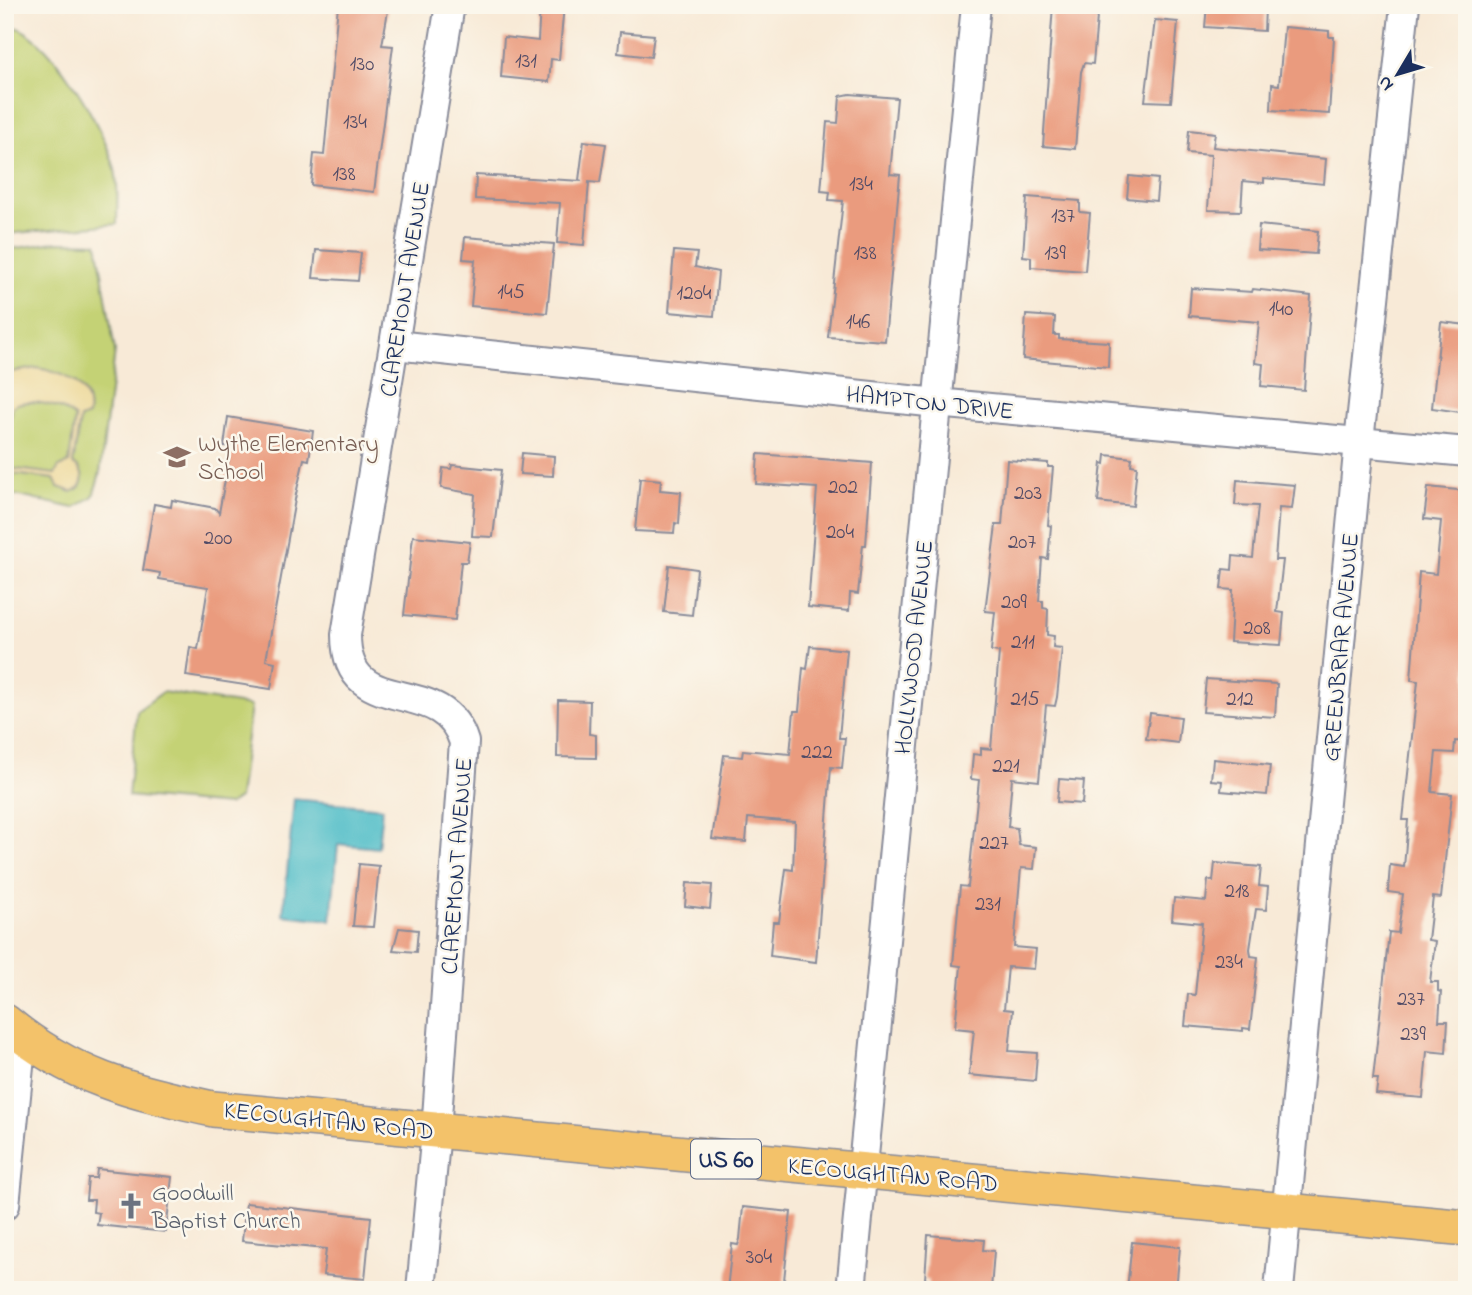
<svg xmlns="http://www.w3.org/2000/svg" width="1472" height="1295" viewBox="0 0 1472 1295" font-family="'Indie Flower',sans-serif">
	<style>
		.green { fill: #c4d274; stroke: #708069; stroke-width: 2 }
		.sand { fill: #eeda9e; stroke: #84847e; stroke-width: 2 }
		.water { fill: #4fbdc8; stroke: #357693; stroke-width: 2 }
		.building { fill: #ea9b7e }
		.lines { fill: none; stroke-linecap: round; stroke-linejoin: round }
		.minor-casing { stroke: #8a8c9a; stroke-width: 32 }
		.major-casing { stroke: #8a8c9a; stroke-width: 38 }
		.minor { stroke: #fff; stroke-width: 28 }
		.major { stroke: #f3c26a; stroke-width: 35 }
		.labels { text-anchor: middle; stroke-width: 5; stroke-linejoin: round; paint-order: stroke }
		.number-label { font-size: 21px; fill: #4f4a66 }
		.shield { fill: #fbf7ec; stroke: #5e6b89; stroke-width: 2 }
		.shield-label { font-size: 23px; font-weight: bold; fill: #1b2f5e }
		.street-label { font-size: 24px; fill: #1b2f5e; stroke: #fbf7ec }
		.education-label { font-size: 24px; fill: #785e54; stroke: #fbf7ec; text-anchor: start }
		.worship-label { font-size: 24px; fill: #5b616d; stroke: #fbf7ec; text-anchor: start }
	</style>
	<rect width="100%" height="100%" fill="#fbf7ec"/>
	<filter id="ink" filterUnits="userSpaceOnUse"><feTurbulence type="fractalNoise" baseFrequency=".0143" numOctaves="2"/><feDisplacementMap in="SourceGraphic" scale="14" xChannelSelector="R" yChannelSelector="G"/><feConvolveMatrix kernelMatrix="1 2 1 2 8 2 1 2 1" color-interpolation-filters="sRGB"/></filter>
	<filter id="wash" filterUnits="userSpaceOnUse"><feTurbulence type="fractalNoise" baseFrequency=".00686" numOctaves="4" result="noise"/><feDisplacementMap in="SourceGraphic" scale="28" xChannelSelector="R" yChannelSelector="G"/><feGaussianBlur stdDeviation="1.57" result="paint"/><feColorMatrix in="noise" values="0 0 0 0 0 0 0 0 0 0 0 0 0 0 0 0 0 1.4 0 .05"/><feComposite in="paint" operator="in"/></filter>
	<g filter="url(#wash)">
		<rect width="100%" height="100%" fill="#f8ead7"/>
		<g class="green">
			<path d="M5 25C47 25 106 132 115 170 119 188 117 206 117 224L5 234Z"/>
			<polygon points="55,242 97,243 115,351 100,473 93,496 74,508 5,493 5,250"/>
			<polygon points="163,692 251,706 239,798 229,805 128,796 137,711"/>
		</g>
		<path class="sand" d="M37 368C62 372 93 385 88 416L80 419 73 464C86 471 86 486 72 492L58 487 54 479 5 473V462L9 468 55 474 59 467 69 463 75 418C62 405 29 397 13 406L5 442V373Z"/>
		<polygon class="water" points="294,799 382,808 378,848 338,844 331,920 283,915"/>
		<g id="blocks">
			<g class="building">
				<polygon points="338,5 389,5 382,45 393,46 374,192 311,185 314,154 324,155"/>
				<polygon points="540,5 564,5 559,60 551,59 549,82 501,77 504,37 538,41"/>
				<polygon points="1053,5 1098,5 1093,64 1084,63 1081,72 1075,149 1043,146"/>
				<polygon points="1207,5 1265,8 1264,31 1205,27"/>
				<polygon points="1155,20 1178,22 1171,102 1145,101"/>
				<polygon points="1284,27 1329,31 1329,37 1334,37 1329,114 1271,110 1272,84 1279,85"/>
				<polygon points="620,32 654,35 651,57 618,53"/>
				<polygon points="850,94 897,98 890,174 900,175 885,341 828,337 843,201 829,200 830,192 821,191 827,122 838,123 840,96"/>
				<polygon points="1189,130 1215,133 1213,147 1326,159 1324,184 1264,178 1264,183 1243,181 1241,211 1208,210 1211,155 1187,153"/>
				<polygon points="584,141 606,144 600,183 589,182 584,245 557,243 560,203 475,199 476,175 582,181 579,180"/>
				<polygon points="1129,176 1158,179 1156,201 1127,198"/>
				<polygon points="1027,197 1080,201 1080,212 1090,213 1085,271 1031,267 1031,257 1023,256"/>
				<polygon points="1259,225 1318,231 1316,254 1257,250"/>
				<polygon points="465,237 554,244 547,313 471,306 475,260 463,259"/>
				<polygon points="316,250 361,253 358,281 313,278"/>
				<polygon points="674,251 697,253 695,267 718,272 714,316 669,312"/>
				<polygon points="1191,288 1252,292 1253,289 1311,296 1304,390 1261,386 1263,364 1255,363 1259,322 1189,316"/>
				<polygon points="1026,315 1055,317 1054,335 1059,335 1059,339 1109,342 1108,367 1023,359"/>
				<polygon points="1441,322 1467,325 1467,413 1432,408"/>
				<polygon points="228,417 313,431 309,460 304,459 296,494 266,660 275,662 271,689 186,676 190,647 198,649 208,587 159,579 160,573 143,570 154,504 171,507 172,500 215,508 219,513 231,447 224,446"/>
				<polygon points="522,453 554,456 553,476 520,474"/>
				<polygon points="758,454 872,463 866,545 863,545 858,594 850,593 849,611 808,607 817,488 756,484"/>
				<polygon points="1106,455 1132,458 1131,465 1137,466 1133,506 1098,502 1102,463 1105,464"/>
				<polygon points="1007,460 1048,463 1048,467 1053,467 1048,525 1051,526 1048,559 1042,558 1039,601 1043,601 1043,608 1048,609 1047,635 1054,636 1053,647 1062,648 1057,697 1055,706 1046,705 1039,781 1012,778 1008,827 1017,828 1019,845 1036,847 1034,869 1021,868 1014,947 1036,949 1034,969 1008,967 1004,1009 1013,1010 1009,1051 1037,1053 1035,1081 969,1075 974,1030 955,1028 961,966 953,965 960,886 968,887 979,780 971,779 973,754 981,755 981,748 991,749 999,652 991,651 995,612 985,611 996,525 1002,525"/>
				<polygon points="452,465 501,470 493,537 472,536 475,494 441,488 443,468 451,469"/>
				<polygon points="640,478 661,480 660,490 681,492 679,524 675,523 674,533 635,531"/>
				<polygon points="1237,480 1295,485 1292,509 1279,508 1275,560 1283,560 1277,612 1284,613 1281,645 1230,642 1233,590 1221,589 1223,569 1232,570 1233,556 1253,558 1258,506 1235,505"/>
				<polygon points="1428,487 1467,491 1467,742 1455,741 1454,753 1436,752 1432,792 1452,794 1441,898 1433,897 1428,940 1435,941 1430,982 1438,982 1438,991 1441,992 1439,1021 1448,1021 1446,1053 1427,1051 1423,1098 1376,1094 1378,1079 1373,1079 1389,932 1398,933 1403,894 1388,892 1390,865 1404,867 1408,820 1403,820 1418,681 1411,680 1419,572 1436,574 1441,521 1424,519"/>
				<polygon points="413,536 470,542 467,562 461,562 455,620 404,615"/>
				<polygon points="669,565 697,569 692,615 664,612"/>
				<polygon points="810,646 847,650 839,738 845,738 842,768 831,767 816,962 770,956 773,922 779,922 786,869 793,870 795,822 748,818 746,842 712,839 724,755 742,757 743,750 790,754 794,711 799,711 803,668 807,669"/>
				<polygon points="1206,679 1277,684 1275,717 1203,712"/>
				<polygon points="558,700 590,701 589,734 596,735 596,758 557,757"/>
				<polygon points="1150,713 1181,717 1178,743 1146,739"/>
				<polygon points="1213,759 1270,765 1267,795 1221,791 1222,781 1211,780"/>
				<polygon points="1059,779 1084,781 1082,804 1057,802"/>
				<polygon points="1215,863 1261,867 1259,886 1268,887 1266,910 1256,909 1250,949 1251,956 1258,957 1250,1029 1243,1028 1243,1031 1185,1026 1188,994 1195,995 1202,923 1172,920 1174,898 1206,901 1208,880 1213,881"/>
				<polygon points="359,864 379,866 373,927 353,926"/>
				<polygon points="687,883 712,885 710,909 685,906"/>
				<polygon points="399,928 418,930 416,952 393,950"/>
				<polygon points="97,1169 172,1177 166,1232 97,1225 99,1213 93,1212 94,1200 86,1200 88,1178 96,1178"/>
				<polygon points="246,1203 371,1217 365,1279 323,1275 326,1249 242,1241"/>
				<polygon points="743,1207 791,1212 783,1290 727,1290 732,1244 738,1245 740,1239"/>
				<polygon points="928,1235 984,1240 983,1250 994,1251 991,1290 928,1290 929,1280 925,1279"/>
				<polygon points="1132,1242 1180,1247 1176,1290 1127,1290"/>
			</g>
		</g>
	</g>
	<g filter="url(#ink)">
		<use href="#blocks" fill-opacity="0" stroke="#8a8c9a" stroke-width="2"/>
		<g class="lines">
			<g class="minor-casing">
				<g id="minor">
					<polyline points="395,345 937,403 1467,452"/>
					<polyline points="5,1205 22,1036"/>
					<path d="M421 1290 436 1131 464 742C442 670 346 724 346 635L450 5"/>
					<polyline points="851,1290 976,5"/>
					<polyline points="1279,1290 1359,442 1405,5"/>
				</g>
			</g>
			<g class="major-casing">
				<path id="major" d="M5 1022C73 1078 129 1091 213 1109L1467 1228"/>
			</g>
			<use href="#minor" class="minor"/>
			<use href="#major" class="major"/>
		</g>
	</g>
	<defs>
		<g id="school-bare" transform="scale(2.1)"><path d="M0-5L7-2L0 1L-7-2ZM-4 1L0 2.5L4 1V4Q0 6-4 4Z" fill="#8d6e63" stroke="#fbf7ec" stroke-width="2.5" paint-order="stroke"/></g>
		<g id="church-bare" transform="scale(2.1)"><path d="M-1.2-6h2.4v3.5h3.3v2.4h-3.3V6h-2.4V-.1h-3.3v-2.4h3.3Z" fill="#6b7280" stroke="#fbf7ec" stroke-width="2.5" paint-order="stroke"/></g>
	</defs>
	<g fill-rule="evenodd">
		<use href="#school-bare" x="177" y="457"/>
		<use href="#church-bare" x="131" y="1206"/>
	</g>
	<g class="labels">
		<g class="number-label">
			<text x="526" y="67">131</text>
			<text x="362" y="70">130</text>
			<text x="355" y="128">134</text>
			<text x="344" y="180">138</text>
			<text x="861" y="190">134</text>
			<text x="1063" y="222">137</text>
			<text x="865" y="259">138</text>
			<text x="1055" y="259">139</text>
			<text x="511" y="298">145</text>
			<text x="694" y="299">1204</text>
			<text x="1281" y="315">140</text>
			<text x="858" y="328">146</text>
			<text x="843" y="493">202</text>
			<text x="1028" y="499">203</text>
			<text x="840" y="538">204</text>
			<text x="218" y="544">200</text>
			<text x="1022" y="548">207</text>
			<text x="1014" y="608">209</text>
			<text x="1257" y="634">208</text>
			<text x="1023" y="648">211</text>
			<text x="1025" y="705">215</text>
			<text x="1240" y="705">212</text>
			<text x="817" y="758">222</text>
			<text x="1006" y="772">221</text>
			<text x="994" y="849">227</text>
			<text x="1237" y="897">218</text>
			<text x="988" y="910">231</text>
			<text x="1229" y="968">234</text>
			<text x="1411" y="1005">237</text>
			<text x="1413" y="1040">239</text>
			<text x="759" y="1263">304</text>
		</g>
		<rect class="shield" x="691" y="1139.5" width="70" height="39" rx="5"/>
		<g class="shield-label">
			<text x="726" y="1167">US 60</text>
		</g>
		<g class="street-label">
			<text transform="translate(404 289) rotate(-81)" y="8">CLAREMONT AVENUE</text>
			<text transform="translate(930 402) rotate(6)" y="8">HAMPTON DRIVE</text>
			<text transform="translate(913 647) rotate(-84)" y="8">HOLLYWOOD AVENUE</text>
			<text transform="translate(1340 647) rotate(-85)" y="8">GREENBRIAR AVENUE</text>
			<text transform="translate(456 866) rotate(-86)" y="8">CLAREMONT AVENUE</text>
			<text transform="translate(329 1120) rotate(6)" y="8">KECOUGHTAN ROAD</text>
			<text transform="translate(893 1174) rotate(5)" y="8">KECOUGHTAN ROAD</text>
		</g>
		<g class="education-label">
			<text x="198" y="451">Wythe Elementary<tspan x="198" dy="28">School</tspan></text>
		</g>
		<g class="worship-label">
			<text x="152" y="1200">Goodwill<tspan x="152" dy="28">Baptist Church</tspan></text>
		</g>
	</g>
	<rect width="1472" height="1295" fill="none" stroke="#fbf7ec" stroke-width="28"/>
	<g transform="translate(1398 74) rotate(232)" stroke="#fbf7ec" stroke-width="5" paint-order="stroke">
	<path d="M0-5L12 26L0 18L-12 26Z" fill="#1b2f5e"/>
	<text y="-10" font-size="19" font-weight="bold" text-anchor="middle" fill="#1b2f5e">N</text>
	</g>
</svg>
